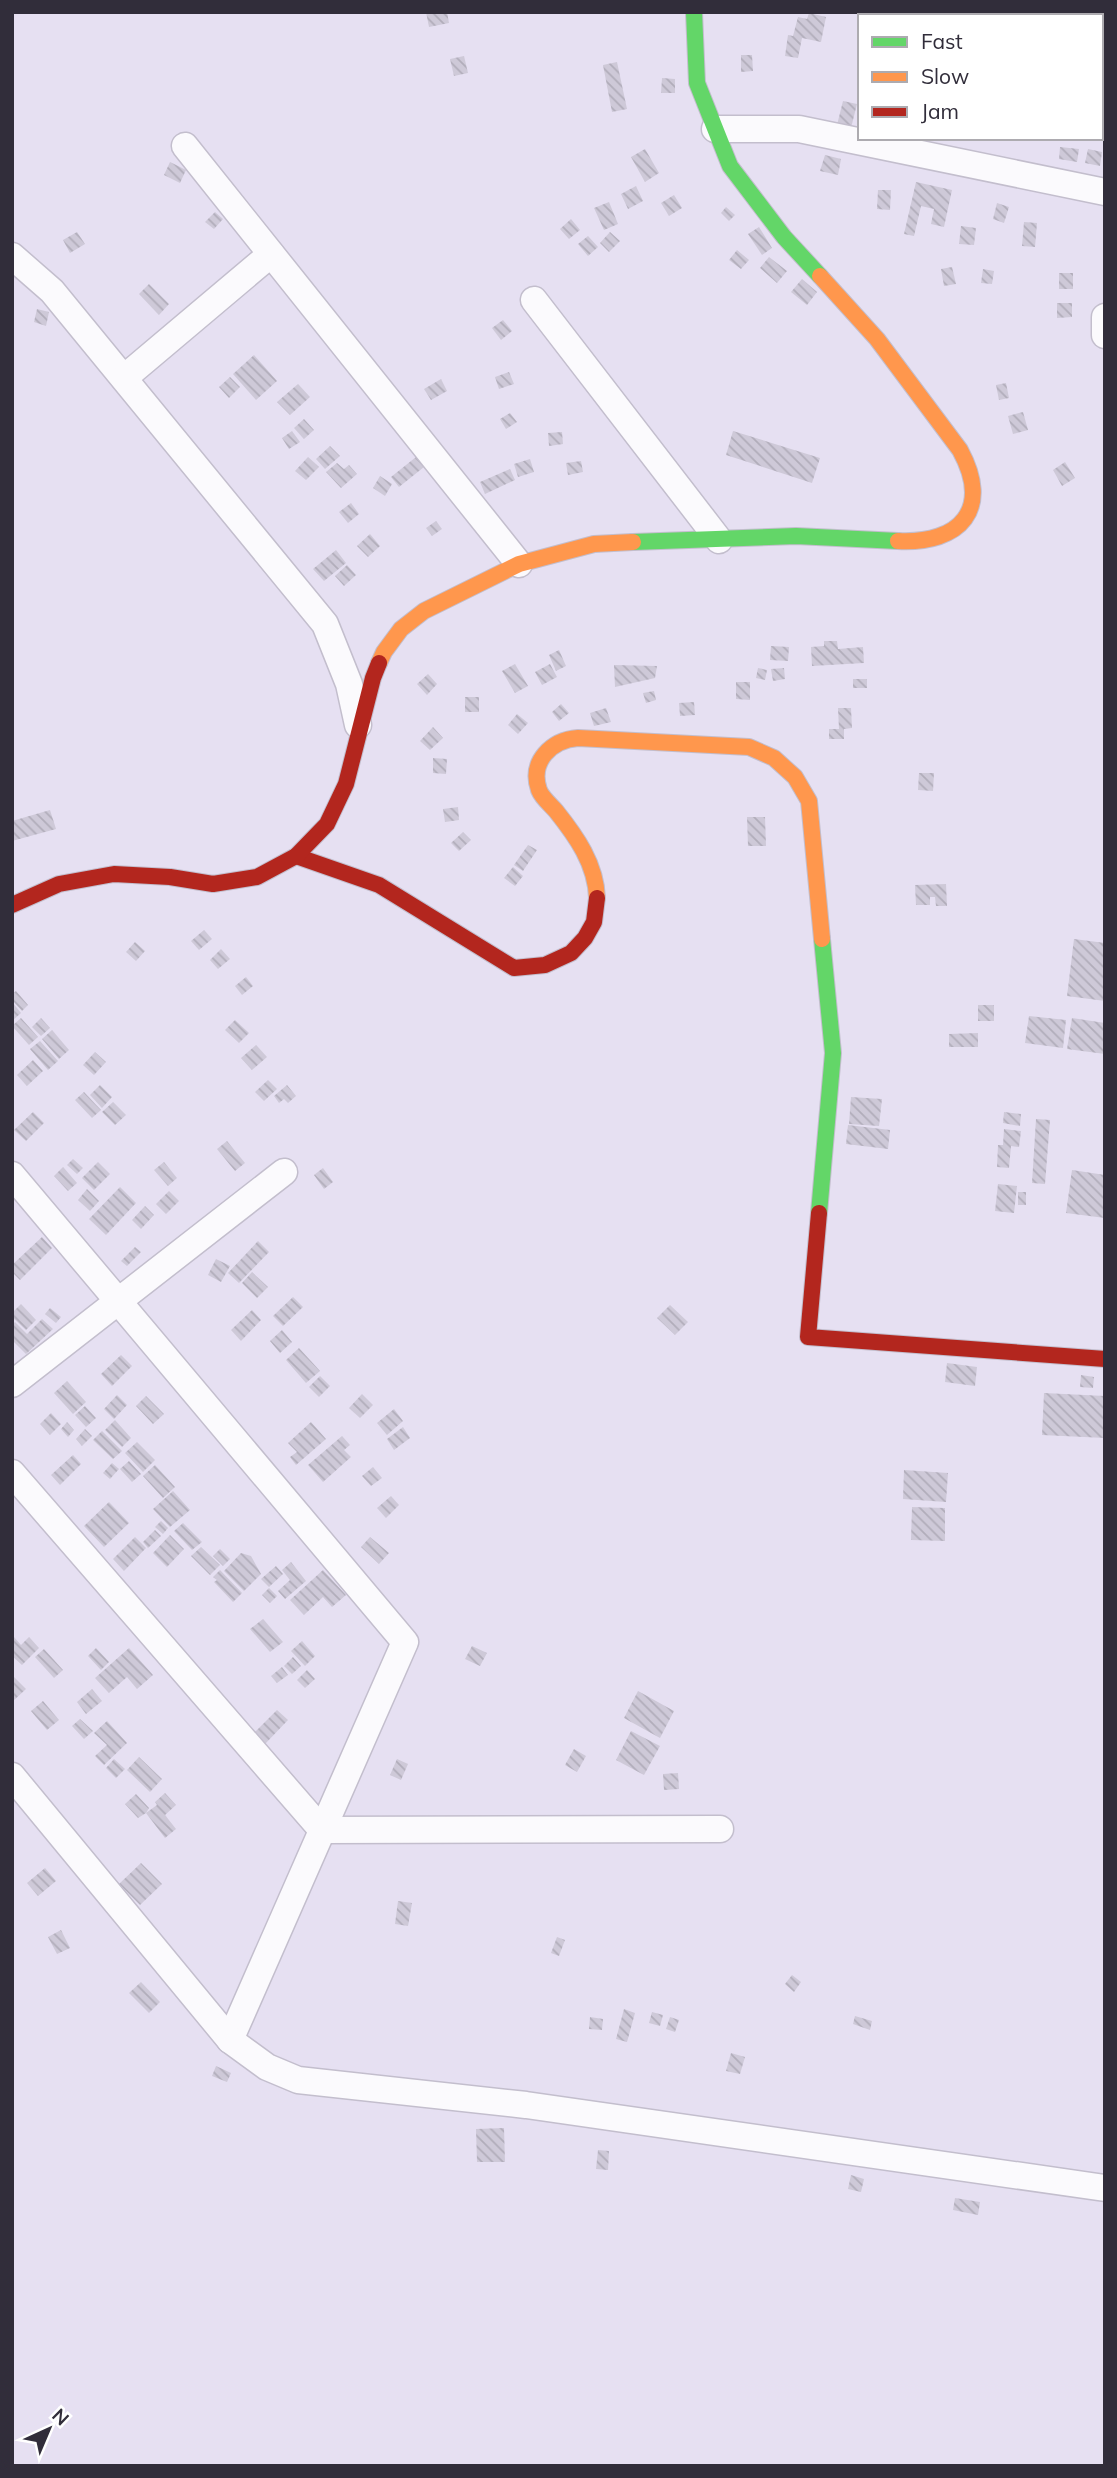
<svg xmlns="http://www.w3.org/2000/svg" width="1117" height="2478" viewBox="0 0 1117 2478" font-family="Mulish,sans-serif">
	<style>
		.building { fill: url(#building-back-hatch) }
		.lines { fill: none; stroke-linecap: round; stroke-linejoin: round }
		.street-casing { stroke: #c3becd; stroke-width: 29 }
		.fast-casing { stroke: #c3becd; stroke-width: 18 }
		.slow-casing { stroke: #c3becd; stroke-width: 18 }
		.jam-casing { stroke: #c3becd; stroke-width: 18 }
		.street { stroke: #fbfafd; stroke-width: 26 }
		.fast { stroke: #63d668; stroke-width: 16 }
		.slow { stroke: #ff974d; stroke-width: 16 }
		.jam { stroke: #b3261e; stroke-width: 16 }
	</style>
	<defs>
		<pattern id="building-back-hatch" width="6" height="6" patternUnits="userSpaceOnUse" patternTransform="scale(1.75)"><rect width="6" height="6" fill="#cec9d8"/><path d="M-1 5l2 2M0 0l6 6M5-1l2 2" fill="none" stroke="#b1adba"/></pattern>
	</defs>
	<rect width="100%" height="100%" fill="#e6e0f2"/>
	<g class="building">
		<polygon points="426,12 447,12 449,23 429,27"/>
		<polygon points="809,13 826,17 821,42 802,38 798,58 785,56 788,35 793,36 798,17 807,19"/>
		<polygon points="741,55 752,55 753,71 741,72"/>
		<polygon points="464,56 468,73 454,76 450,59"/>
		<polygon points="617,62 627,109 612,112 603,65"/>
		<polygon points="662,78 675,79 675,93 661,93"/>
		<polygon points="843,101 857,104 851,128 837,125"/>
		<rect x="1101" y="106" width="4" height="24"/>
		<polygon points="1060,147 1079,149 1077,162 1059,159"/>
		<polygon points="645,149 659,173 645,182 631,157"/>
		<polygon points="1088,149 1102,152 1100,166 1085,163"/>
		<polygon points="825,155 841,159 838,175 820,171"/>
		<polygon points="170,162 186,170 180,183 164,175"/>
		<polygon points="916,182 952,190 944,227 931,224 934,209 921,206 914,236 904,234"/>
		<polygon points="636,186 643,201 628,209 621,194"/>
		<polygon points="878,190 891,190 890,210 877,209"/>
		<polygon points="674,195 682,208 669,216 661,203"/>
		<polygon points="609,202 618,224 604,230 594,208"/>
		<polygon points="997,203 1009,207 1004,223 993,219"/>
		<polygon points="726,207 735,215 729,221 721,213"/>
		<polygon points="215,212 223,219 214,229 205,222"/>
		<polygon points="571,219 580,230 569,239 560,229"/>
		<polygon points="1024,222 1037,223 1035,247 1022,246"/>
		<polygon points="961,226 976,228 974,245 959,244"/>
		<polygon points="759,227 772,248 762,255 748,234"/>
		<polygon points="77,232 85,244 70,253 63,240"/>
		<polygon points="610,232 620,241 609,252 600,243"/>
		<polygon points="588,236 598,247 588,256 578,244"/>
		<polygon points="737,250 749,260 741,269 729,260"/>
		<polygon points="769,257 787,271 777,283 760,268"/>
		<polygon points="952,267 956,284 944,286 941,269"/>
		<polygon points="983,269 994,271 992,284 981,283"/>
		<rect x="1059" y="273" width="14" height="16"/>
		<polygon points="802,279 817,292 807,305 791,292"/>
		<polygon points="149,284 169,304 159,315 139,294"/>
		<polygon points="1057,303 1072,303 1072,317 1057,318"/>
		<polygon points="37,309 49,312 46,326 34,322"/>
		<polygon points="503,320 512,331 501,340 492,328"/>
		<polygon points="254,355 277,381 256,400 233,374"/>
		<polygon points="509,372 514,384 499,389 495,377"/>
		<polygon points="230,377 240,387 229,398 219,387"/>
		<polygon points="441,379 447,391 431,400 424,389"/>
		<polygon points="1006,383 1009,398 999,400 996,385"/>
		<polygon points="298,384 310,397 290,415 277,402"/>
		<polygon points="1023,412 1028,430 1013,434 1008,416"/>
		<polygon points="510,413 517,422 506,429 500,419"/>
		<polygon points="304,419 314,430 304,439 294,428"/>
		<polygon points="292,431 300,442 289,449 282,438"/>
		<polygon points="733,431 820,458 812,483 726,455"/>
		<polygon points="562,432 563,444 549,446 548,433"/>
		<polygon points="330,446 340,456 325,469 316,459"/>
		<polygon points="308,457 319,467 306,480 295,471"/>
		<polygon points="416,457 424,467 399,487 391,477"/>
		<polygon points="530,459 534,472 518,477 514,464"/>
		<polygon points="581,461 583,472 568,475 566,463"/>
		<polygon points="1065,462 1075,478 1062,486 1053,470"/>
		<polygon points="337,463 344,469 349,465 357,474 341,488 326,472"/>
		<polygon points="510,469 515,480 485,494 480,482"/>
		<polygon points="380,476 392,484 385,496 373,488"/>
		<polygon points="351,503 359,514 348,523 339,512"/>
		<polygon points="436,521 442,529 432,536 426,528"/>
		<polygon points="370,534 380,546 368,557 357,546"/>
		<polygon points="336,550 346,563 324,581 313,569"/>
		<polygon points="347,565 356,575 344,586 335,576"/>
		<polygon points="824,641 837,641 838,649 863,647 864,663 812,666 811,647 824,646"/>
		<polygon points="771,646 789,647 788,661 770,660"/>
		<polygon points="559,650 566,666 556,671 549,655"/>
		<polygon points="515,664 528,686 515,693 502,671"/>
		<polygon points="550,664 557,677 542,685 535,672"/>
		<polygon points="614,665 657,666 655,678 615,687"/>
		<polygon points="758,668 767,670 765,680 756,678"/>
		<polygon points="784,668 785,679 773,681 771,669"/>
		<polygon points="428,674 437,684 427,695 417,684"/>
		<rect x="853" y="679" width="14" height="9"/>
		<polygon points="736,682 750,682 750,700 736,699"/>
		<polygon points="654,691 656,700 646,703 643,693"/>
		<rect x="465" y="697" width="14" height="15"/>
		<polygon points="694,702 695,715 680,716 679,703"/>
		<polygon points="561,704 569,713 559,721 552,712"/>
		<polygon points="606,708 611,722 594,726 590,713"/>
		<polygon points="838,708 851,708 852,728 844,729 844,739 829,739 829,729 839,729"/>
		<polygon points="517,714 528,723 518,734 508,725"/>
		<polygon points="433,727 443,738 430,750 420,741"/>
		<polygon points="433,758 447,759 446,774 433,773"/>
		<polygon points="919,773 934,773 933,791 918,790"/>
		<polygon points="458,807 459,820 445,822 443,809"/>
		<polygon points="50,810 56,829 12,841 12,821"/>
		<polygon points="747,817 765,817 766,846 748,846"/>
		<polygon points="463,832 471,840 459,851 451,843"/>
		<polygon points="528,845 537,850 523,871 514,865"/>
		<polygon points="513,867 523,876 515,886 504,878"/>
		<polygon points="946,884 947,906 936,906 935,897 930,897 930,905 916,905 915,885"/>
		<polygon points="204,930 212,939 199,950 191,941"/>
		<polygon points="1074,939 1105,943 1105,1001 1067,996"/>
		<polygon points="135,942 145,951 136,961 126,952"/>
		<polygon points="221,949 230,959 218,969 210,960"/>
		<polygon points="246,977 253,986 242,995 235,986"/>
		<polygon points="16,991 28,1005 22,1011 12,1000 12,994"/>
		<polygon points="12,1002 21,1013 12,1021"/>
		<rect x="978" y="1005" width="16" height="16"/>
		<polygon points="1029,1016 1066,1020 1063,1048 1025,1043"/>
		<polygon points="21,1018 38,1037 29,1045 12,1026"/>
		<polygon points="41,1018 50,1028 41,1036 32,1027"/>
		<polygon points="1072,1018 1105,1023 1105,1054 1067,1049"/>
		<polygon points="235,1020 249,1033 239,1043 225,1030"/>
		<polygon points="52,1030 69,1050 59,1059 42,1039"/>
		<polygon points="978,1033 978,1047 949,1047 949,1034"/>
		<polygon points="40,1041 58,1061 48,1070 30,1049"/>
		<polygon points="256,1045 267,1057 252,1070 241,1058"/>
		<polygon points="95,1052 106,1062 94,1075 83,1065"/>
		<polygon points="33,1060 43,1071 27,1086 17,1075"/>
		<polygon points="268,1080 277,1089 264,1101 255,1092"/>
		<polygon points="100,1085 112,1097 102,1108 90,1095"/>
		<polygon points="287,1085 296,1096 288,1103 284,1099 279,1103 274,1096"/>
		<polygon points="84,1092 101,1110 92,1118 75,1100"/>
		<polygon points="851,1097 882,1099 879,1126 849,1124"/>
		<polygon points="113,1102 126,1115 115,1125 102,1112"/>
		<polygon points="33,1112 44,1123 26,1141 14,1130"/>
		<polygon points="1004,1112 1021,1114 1020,1126 1003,1123"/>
		<polygon points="1036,1119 1050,1120 1045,1184 1032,1183"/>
		<polygon points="848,1125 890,1130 888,1149 846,1144"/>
		<polygon points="1004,1129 1021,1131 1019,1147 1011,1146 1009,1168 997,1167 998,1145 1003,1145"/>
		<polygon points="227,1141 245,1163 235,1171 217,1149"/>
		<polygon points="73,1159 83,1168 77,1174 67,1165"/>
		<polygon points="98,1162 110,1174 94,1190 82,1178"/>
		<polygon points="164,1162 177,1178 168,1186 154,1170"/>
		<polygon points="63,1167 77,1183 68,1191 54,1176"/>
		<polygon points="323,1168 333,1182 324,1189 314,1175"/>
		<polygon points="1072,1170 1105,1175 1105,1218 1066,1213"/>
		<polygon points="998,1184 1017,1186 1014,1213 995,1211"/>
		<polygon points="120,1187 136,1203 106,1235 89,1219"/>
		<polygon points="87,1189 99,1201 90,1211 78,1200"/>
		<polygon points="169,1191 179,1201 166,1214 156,1204"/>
		<rect x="1018" y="1192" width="8" height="13"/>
		<polygon points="145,1206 154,1215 141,1229 132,1220"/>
		<polygon points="42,1237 52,1248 20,1280 12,1272 12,1265"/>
		<polygon points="258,1241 269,1252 239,1283 228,1273"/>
		<polygon points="135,1247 141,1252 127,1266 121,1261"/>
		<polygon points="216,1259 230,1266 221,1282 208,1275"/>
		<polygon points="252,1272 268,1287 257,1298 242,1283"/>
		<polygon points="293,1297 303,1307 283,1326 273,1316"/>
		<polygon points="21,1304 36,1320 26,1330 12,1317 12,1313"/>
		<polygon points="670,1305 688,1322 675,1335 657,1318"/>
		<polygon points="50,1308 61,1317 56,1323 45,1314"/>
		<polygon points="252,1310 261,1320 241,1341 231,1330"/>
		<polygon points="42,1319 53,1329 26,1354 12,1340 12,1325 15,1322 27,1334"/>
		<polygon points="282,1330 292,1342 280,1353 270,1341"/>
		<polygon points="299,1348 320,1371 306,1383 286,1360"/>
		<polygon points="121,1355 132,1366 112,1386 101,1374"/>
		<polygon points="947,1363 977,1367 975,1386 945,1382"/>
		<polygon points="1081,1375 1094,1377 1093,1388 1080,1387"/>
		<polygon points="320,1376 330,1386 319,1397 309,1387"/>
		<polygon points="67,1381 86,1402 73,1414 54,1393"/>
		<polygon points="1044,1393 1105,1396 1105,1438 1042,1435"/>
		<polygon points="362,1394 373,1405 360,1418 349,1408"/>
		<polygon points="117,1395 127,1405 114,1419 104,1409"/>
		<polygon points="146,1396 164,1414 153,1424 136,1406"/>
		<polygon points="85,1406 96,1418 86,1427 75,1415"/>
		<polygon points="394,1409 403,1421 387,1435 377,1423"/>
		<polygon points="51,1413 61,1424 50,1435 40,1424"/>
		<polygon points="115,1420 131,1438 122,1447 105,1430"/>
		<polygon points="67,1422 74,1430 68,1437 61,1429"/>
		<polygon points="311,1422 326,1439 296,1465 290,1457 297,1452 288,1443"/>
		<polygon points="403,1427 410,1438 394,1450 387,1439"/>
		<polygon points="85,1429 92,1436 82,1446 76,1439"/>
		<polygon points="102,1431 122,1451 113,1459 93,1440"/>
		<polygon points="342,1436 350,1445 344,1450 351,1457 323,1482 308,1465"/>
		<polygon points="137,1442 155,1460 143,1472 125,1453"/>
		<polygon points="73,1455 81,1464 60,1485 51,1475"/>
		<polygon points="129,1461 141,1474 132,1482 120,1469"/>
		<polygon points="112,1463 119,1469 110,1479 103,1473"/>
		<polygon points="155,1465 175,1487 163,1498 143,1476"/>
		<polygon points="373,1467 382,1478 371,1486 362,1476"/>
		<polygon points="904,1470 948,1473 946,1502 903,1499"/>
		<polygon points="173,1491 190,1510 170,1527 153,1509"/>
		<polygon points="391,1496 399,1505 386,1518 377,1508"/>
		<polygon points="109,1502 129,1523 104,1547 84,1526"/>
		<polygon points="912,1507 945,1508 945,1541 911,1540"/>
		<polygon points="161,1521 168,1528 163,1534 155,1527"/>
		<polygon points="183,1523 202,1542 192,1550 174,1531"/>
		<polygon points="155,1530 161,1536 148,1548 143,1542"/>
		<polygon points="170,1535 184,1549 167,1567 153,1553"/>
		<polygon points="135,1537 146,1548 124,1571 113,1559"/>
		<polygon points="370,1537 389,1553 379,1564 361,1547"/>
		<polygon points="201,1547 220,1565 210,1575 191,1556"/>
		<polygon points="220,1549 230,1559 223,1566 213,1556"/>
		<polygon points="241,1553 251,1556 261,1574 244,1591 224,1571"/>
		<polygon points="291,1562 306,1581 285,1599 278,1591 290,1580 282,1570"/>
		<polygon points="276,1566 283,1574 269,1587 261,1579"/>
		<polygon points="220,1570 242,1593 233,1602 214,1582 217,1580 213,1577"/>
		<polygon points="323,1570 346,1595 332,1607 323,1597 304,1615 290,1600"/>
		<polygon points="269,1588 277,1596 270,1603 262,1595"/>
		<polygon points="263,1619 283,1642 270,1652 250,1629"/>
		<polygon points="14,1637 21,1645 29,1637 39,1648 22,1665 12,1656"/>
		<polygon points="302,1641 315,1656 305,1666 291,1651"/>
		<polygon points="472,1646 487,1653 480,1666 465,1659"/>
		<polygon points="96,1648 109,1662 101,1670 88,1656"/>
		<polygon points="129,1648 153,1675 137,1689 127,1677 109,1693 95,1678"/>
		<polygon points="44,1649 63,1670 54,1678 35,1657"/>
		<polygon points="293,1657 301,1666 292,1674 284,1666"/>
		<polygon points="282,1667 288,1675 277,1683 271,1676"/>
		<polygon points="307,1670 315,1679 305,1688 297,1680"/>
		<polygon points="14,1677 26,1689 12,1702 12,1679"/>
		<polygon points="92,1689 102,1701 86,1714 77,1702"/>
		<polygon points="638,1691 674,1711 660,1738 624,1718"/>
		<polygon points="43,1701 59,1720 47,1730 31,1711"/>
		<polygon points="277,1710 288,1720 265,1744 254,1733"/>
		<polygon points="80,1719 93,1731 84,1739 72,1726"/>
		<polygon points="107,1721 127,1743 104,1765 95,1756 107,1745 94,1733"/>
		<polygon points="631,1731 660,1746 644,1775 616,1760"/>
		<polygon points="574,1749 586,1756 577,1772 565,1765"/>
		<polygon points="139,1757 162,1779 150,1792 127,1770"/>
		<polygon points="114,1759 125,1769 116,1778 106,1768"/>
		<polygon points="397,1759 408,1764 401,1780 390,1775"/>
		<polygon points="678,1773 679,1789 664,1790 663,1774"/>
		<polygon points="165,1793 176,1805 165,1815 176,1829 165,1838 146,1813 157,1805 155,1802"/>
		<polygon points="136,1794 149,1808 146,1813 138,1818 125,1804"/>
		<polygon points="141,1863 162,1884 140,1905 119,1884"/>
		<polygon points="45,1868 56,1881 38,1896 27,1883"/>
		<polygon points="398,1901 412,1903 408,1926 395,1924"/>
		<polygon points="61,1930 70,1948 57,1954 48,1937"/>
		<polygon points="557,1937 565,1940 559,1956 551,1953"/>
		<polygon points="792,1975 801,1982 794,1992 785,1984"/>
		<polygon points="141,1982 160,2002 149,2013 129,1993"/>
		<polygon points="624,2009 635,2013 627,2042 616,2039"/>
		<polygon points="652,2012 663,2015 660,2026 649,2023"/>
		<polygon points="855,2016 872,2021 870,2030 853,2024"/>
		<polygon points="590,2017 603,2019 602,2030 589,2029"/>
		<polygon points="670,2017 679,2020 675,2032 666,2029"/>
		<polygon points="731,2053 745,2057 740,2074 726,2071"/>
		<polygon points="216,2066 231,2073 227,2082 212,2076"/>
		<polygon points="504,2128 505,2162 477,2162 476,2129"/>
		<polygon points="598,2150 609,2151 608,2170 596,2169"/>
		<polygon points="851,2175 864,2179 861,2192 848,2189"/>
		<polygon points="955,2198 980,2202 978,2215 953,2210"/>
	</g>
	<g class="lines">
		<g class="street-casing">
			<g id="street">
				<polyline points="715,129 799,129 1105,192"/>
				<polyline points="185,146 519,564"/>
				<polyline points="12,256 52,291 325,624 349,684 358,725"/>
				<polyline points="534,300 719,540"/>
				<polyline points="1105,317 1105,335"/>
				<polyline points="124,378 271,254"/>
				<polyline points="12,1175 405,1642 230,2040"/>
				<polyline points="12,1384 284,1172"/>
				<polyline points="12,1473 322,1830 720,1829"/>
				<polyline points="12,1776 230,2040 267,2067 298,2080 526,2105 1105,2188"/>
			</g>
		</g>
		<g class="fast-casing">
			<g id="fast">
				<polyline points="694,12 697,83 730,166 784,237 820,276"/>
				<polyline points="633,542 796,536 898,541"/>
				<polyline points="819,1213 833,1053 822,939"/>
			</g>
		</g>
		<g class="slow-casing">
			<g id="slow">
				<path d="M820 276 877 339 960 450C992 509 961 544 898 541"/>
				<polyline points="379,663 384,652 401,629 424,611 519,564 594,544 633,542"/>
				<path d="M597 898C596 864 576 836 556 811 551 805 542 798 539 790 529 761 552 740 578 738L749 747 774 758 795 777 809 801 822 939"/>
			</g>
		</g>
		<g class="jam-casing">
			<g id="jam">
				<polyline points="296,856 379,885 514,968 545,965 571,953 585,938 594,922 597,898"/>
				<polyline points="12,905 59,884 114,874 170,877 213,884 257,877 296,856 327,824 346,784 373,678 379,663"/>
				<polyline points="819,1213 808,1337 1105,1359"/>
			</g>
		</g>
		<use href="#street" class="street"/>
		<use href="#fast" class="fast"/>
		<use href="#slow" class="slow"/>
		<use href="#jam" class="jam"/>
	</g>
	<rect width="1117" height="2478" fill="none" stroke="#312d3a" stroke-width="28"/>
	<rect x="858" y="14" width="245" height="126" fill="#ffffff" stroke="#adabb0" stroke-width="2"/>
	<rect x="872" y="37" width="35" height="10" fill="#63d668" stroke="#adabb0" stroke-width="2"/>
	<text x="921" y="49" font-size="21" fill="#312d3a">Fast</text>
	<rect x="872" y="72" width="35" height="10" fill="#ff974d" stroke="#adabb0" stroke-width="2"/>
	<text x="921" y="84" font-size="21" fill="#312d3a">Slow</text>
	<rect x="872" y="107" width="35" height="10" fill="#b3261e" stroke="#adabb0" stroke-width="2"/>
	<text x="921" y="119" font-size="21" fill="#312d3a">Jam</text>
	<g transform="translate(49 2429) rotate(44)" stroke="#ffffff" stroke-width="5" paint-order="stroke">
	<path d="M0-5L12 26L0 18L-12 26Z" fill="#312d3a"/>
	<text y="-10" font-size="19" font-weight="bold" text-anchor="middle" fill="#312d3a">N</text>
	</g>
</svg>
